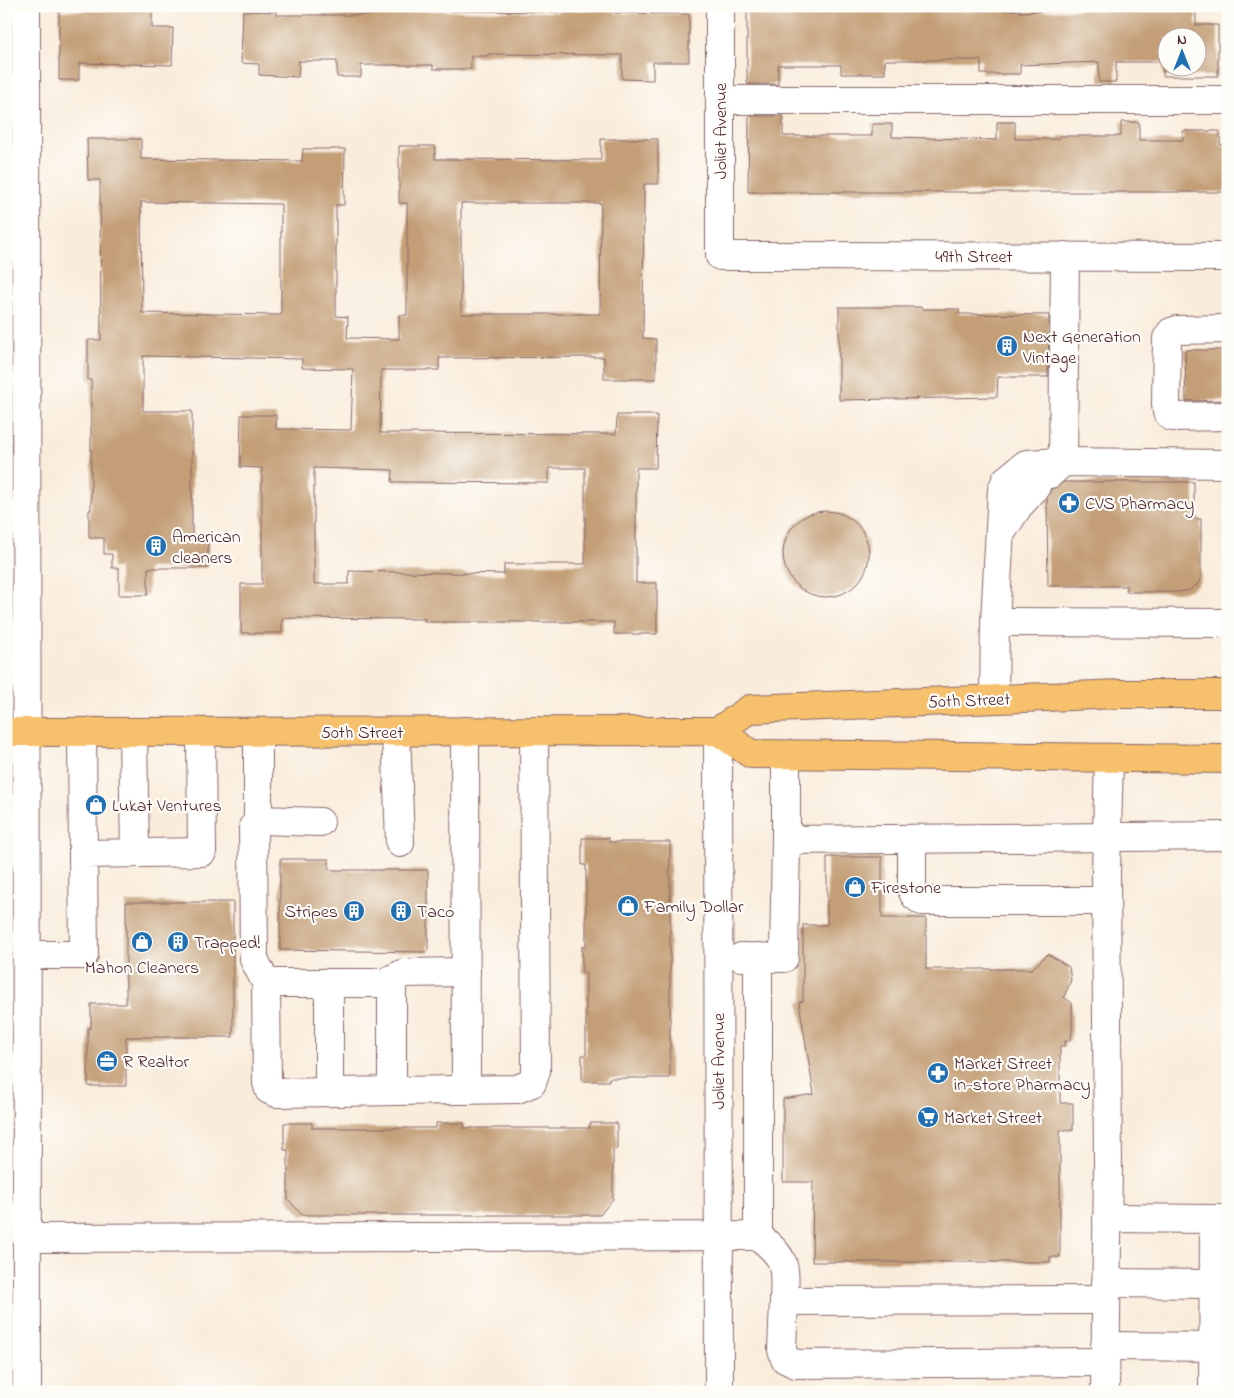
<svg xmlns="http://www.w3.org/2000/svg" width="1234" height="1398" viewBox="0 0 1234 1398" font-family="'Indie Flower',sans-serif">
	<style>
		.building { fill: #c39e76; fill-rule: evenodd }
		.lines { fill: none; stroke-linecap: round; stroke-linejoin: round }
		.minor-casing { stroke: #876769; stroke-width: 30 }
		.major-casing { stroke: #876769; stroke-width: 30 }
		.minor { stroke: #fff; stroke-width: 28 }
		.major { stroke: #f7c06c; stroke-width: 28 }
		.labels { text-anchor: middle; stroke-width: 4.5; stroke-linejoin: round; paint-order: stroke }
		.street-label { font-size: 18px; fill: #4a1f2b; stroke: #fdfcf7 }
		.poi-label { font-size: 18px; fill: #4a1f2b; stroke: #fdfcf7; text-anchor: start }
	</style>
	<rect width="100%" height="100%" fill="#fdfcf7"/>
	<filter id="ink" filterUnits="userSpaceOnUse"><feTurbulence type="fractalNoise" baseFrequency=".02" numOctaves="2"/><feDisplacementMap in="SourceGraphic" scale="10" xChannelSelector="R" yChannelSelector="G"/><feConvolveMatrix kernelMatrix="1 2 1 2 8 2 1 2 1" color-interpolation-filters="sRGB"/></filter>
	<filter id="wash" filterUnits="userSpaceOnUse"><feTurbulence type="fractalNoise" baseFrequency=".0096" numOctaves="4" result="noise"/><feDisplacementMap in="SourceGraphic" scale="20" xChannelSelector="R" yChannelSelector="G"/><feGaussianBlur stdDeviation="1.12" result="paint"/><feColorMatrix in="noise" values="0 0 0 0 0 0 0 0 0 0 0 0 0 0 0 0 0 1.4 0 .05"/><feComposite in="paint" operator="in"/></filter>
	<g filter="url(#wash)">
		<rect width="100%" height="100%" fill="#f9ecdb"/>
		<g id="blocks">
			<g class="building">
				<path d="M1099 9H1196V25H1218V76H1163V62H1116V82H1099V62L1020 65V74H981V60H885V74H841V65H778V84H747V11L1020 10V12ZM1166 38H1196V68H1166Z"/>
				<polygon points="116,10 152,11 152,28 173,28 172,65 79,63 79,80 59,80 59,11"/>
				<polygon points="369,10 559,12 559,10 615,10 615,13 689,14 689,62 653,62 653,80 622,79 622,55 488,54 488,56 471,56 471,69 433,69 433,65 361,65 361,77 337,77 337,61 299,61 298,77 259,75 259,64 241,63 243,11 277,12 277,15 369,15"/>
				<polygon points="749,116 783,116 783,136 872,136 872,124 892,124 892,137 997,140 997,122 1015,122 1015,139 1059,139 1059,136 1121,136 1121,122 1139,122 1139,140 1183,140 1183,131 1220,131 1220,145 1228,145 1228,192 748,192"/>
				<path d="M87 139H141V159L302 161 303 149H345L344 205H336V316L348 317 347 338 399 339V315H407V203H399V146H435V159L601 160V139H658V184H644L643 338 656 339V379H604V357L439 358V370H381L380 433 616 434 617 415H657L656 468H636V583H657V634H614V622H425V619L282 618V633H241V584H262V468L240 467 241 415H276V429L351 430 353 369 302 368V359L143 356V411H192V535L208 536V568H148V595H119V568H112V554H104V538H89V510H91V380H88V340H101L100 180H88ZM141 202 281 204V315L142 313ZM461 203H601L600 314H461ZM314 468 393 470 392 482 549 483V468H585V564H504V574L349 571V584H314Z"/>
				<polygon points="839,307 921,307 921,309 959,309 959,314 1049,315 1048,377 998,377 997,397 839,400"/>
				<polygon points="1185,350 1228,350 1228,400 1186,401"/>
				<polygon points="1064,482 1194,482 1194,519 1201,519 1201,578 1198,584 1190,590 1178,592 1127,592 1127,586 1048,586 1047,498 1051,489"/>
				<circle cx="826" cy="554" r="43"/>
				<polygon points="582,838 609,838 609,842 670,842 670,1078 609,1078 609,1081 582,1081 582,1055 586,1055 586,973 582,973 582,946 586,946 586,865 582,865"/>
				<polygon points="827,857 882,857 882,918 926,918 926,969 1032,969 1048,954 1069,967 1071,980 1064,997 1072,1003 1072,1032 1070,1041 1065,1041 1065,1046 1060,1046 1060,1103 1073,1103 1073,1130 1060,1130 1060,1257 1050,1257 1050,1262 812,1262 813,1182 783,1182 783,1099 814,1094 799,1002 803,1001 803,925 827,925"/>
				<polygon points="280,859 329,859 329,870 428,870 428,952 280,950"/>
				<polygon points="126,902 233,902 233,1037 126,1037 126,1086 88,1086 88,1028 91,1028 91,1004 126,1004"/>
				<polygon points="284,1123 312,1123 312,1128 436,1128 436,1123 464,1123 464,1128 590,1128 590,1123 617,1123 617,1149 613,1149 613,1199 600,1215 302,1215 288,1199 288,1150 284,1150"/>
			</g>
		</g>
	</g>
	<g filter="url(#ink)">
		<use href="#blocks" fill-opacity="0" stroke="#876769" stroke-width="1"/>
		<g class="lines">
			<g class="minor-casing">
				<g id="minor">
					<polyline points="26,6 27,1392"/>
					<polyline points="720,6 720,256 1228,257"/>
					<polyline points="720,100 1228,100"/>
					<polyline points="1228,329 1177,330 1171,332 1167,338 1166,404 1167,412 1172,417 1228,416"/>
					<polyline points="1050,474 1063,462 1065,256"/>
					<polyline points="1001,533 1018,507 1036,487"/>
					<polyline points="995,622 1228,623"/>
					<polyline points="994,699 995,622 1002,490 1006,480 1026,464 1063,462 1228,464"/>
					<polyline points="465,731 466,1090"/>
					<polyline points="718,731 719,1392"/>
					<polyline points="82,732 83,854"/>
					<polyline points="133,732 135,853"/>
					<polyline points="258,732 258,814 260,820 320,822"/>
					<polyline points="396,732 400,843"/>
					<polyline points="786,755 786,840 1228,836"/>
					<polyline points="260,820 253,827 254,959 266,983 267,1083 269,1090 276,1093 517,1089 532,1083 536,1071 534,731"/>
					<polyline points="912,839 912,890 915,896 922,901 1106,901"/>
					<polyline points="27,955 84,955 83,854 202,852 201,732"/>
					<polyline points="741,957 784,958 786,840"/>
					<polyline points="392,979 392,1091"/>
					<polyline points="266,983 384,983 404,973 466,972"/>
					<polyline points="329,983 329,1092"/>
					<polyline points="1107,1218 1214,1219"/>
					<path d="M758 1236C788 1259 785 1266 784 1301"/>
					<polyline points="26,1238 758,1236 758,957"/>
					<polyline points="1106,1283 1214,1284"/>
					<polyline points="1105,1346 1228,1347"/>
					<polyline points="1105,1362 796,1364 785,1359 782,1350 784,1301 1106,1300"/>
					<polyline points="1105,1392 1108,1167 1106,872 1109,758"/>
					<polyline points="1213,1392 1214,1219 1228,1219"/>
				</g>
			</g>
			<g class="major-casing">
				<g id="major">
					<polyline points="718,731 750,709 1120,694 1228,694"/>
					<polyline points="6,732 718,731 751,754 1228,759"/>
				</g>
			</g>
			<use href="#minor" class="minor"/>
			<use href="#major" class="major"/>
		</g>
	</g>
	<defs>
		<g id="building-disc" transform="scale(1.125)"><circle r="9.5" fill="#1f6fb2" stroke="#fdfcf7"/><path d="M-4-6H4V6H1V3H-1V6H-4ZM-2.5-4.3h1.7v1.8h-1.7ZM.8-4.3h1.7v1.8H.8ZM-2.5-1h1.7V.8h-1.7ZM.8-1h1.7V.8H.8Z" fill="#fff"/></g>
		<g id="pharmacy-disc" transform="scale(1.125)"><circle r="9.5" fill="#1f6fb2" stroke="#fdfcf7"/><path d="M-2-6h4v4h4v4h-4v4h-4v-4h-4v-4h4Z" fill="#fff"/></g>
		<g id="shop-disc" transform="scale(1.125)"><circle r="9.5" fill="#1f6fb2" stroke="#fdfcf7"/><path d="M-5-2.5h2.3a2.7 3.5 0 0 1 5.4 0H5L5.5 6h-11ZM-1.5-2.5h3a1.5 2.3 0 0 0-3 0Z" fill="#fff"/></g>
		<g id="office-disc" transform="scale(1.125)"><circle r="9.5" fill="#1f6fb2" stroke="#fdfcf7"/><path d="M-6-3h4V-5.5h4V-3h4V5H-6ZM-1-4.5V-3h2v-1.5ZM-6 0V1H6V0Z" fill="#fff"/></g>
		<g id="supermarket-disc" transform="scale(1.125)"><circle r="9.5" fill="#1f6fb2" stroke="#fdfcf7"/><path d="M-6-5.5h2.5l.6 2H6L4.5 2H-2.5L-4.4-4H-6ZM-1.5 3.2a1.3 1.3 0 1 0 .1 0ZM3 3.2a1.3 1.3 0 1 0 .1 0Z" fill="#fff"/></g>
	</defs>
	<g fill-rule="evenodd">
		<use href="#building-disc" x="1007" y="346"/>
		<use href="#pharmacy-disc" x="1069" y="503"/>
		<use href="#building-disc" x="156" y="546"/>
		<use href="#shop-disc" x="96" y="805"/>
		<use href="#shop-disc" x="855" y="887"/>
		<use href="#shop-disc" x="628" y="906"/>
		<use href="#building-disc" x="354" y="911"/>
		<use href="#building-disc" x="401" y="911"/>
		<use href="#shop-disc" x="142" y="942"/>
		<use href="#building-disc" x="178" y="942"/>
		<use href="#office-disc" x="107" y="1061"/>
		<use href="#pharmacy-disc" x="938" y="1073"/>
		<use href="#supermarket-disc" x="928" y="1117"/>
	</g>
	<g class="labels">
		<g class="street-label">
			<text transform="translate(720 131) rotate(-90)" y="6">Joliet Avenue</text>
			<text x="974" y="262">49th Street</text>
			<text transform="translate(969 700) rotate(-2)" y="6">50th Street</text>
			<text x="362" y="738">50th Street</text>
			<text transform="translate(718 1061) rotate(-90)" y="6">Joliet Avenue</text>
		</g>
		<g class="poi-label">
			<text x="1023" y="342">Next Generation<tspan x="1023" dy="21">Vintage</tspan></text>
			<text x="1085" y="509">CVS Pharmacy</text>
			<text x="172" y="542">American<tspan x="172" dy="21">cleaners</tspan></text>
			<text x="112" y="811">Lukat Ventures</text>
			<text x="871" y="893">Firestone</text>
			<text x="644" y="912">Family Dollar</text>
			<text x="338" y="917" text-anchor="end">Stripes</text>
			<text x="417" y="917">Taco</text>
			<text x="194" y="948">Trapped!</text>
			<text x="142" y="973" text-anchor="middle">Mahon Cleaners</text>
			<text x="123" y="1067">R Realtor</text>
			<text x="954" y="1069">Market Street<tspan x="954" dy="21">in-store Pharmacy</tspan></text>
			<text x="944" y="1123">Market Street</text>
		</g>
	</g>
	<rect width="1234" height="1398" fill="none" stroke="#fdfcf7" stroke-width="25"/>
	<g transform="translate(1182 52)"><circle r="24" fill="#fdfcf7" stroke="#b5a4a5"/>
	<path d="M0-4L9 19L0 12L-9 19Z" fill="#1f6fb2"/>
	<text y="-8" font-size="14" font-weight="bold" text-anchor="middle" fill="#4a1f2b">N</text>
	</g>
</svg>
